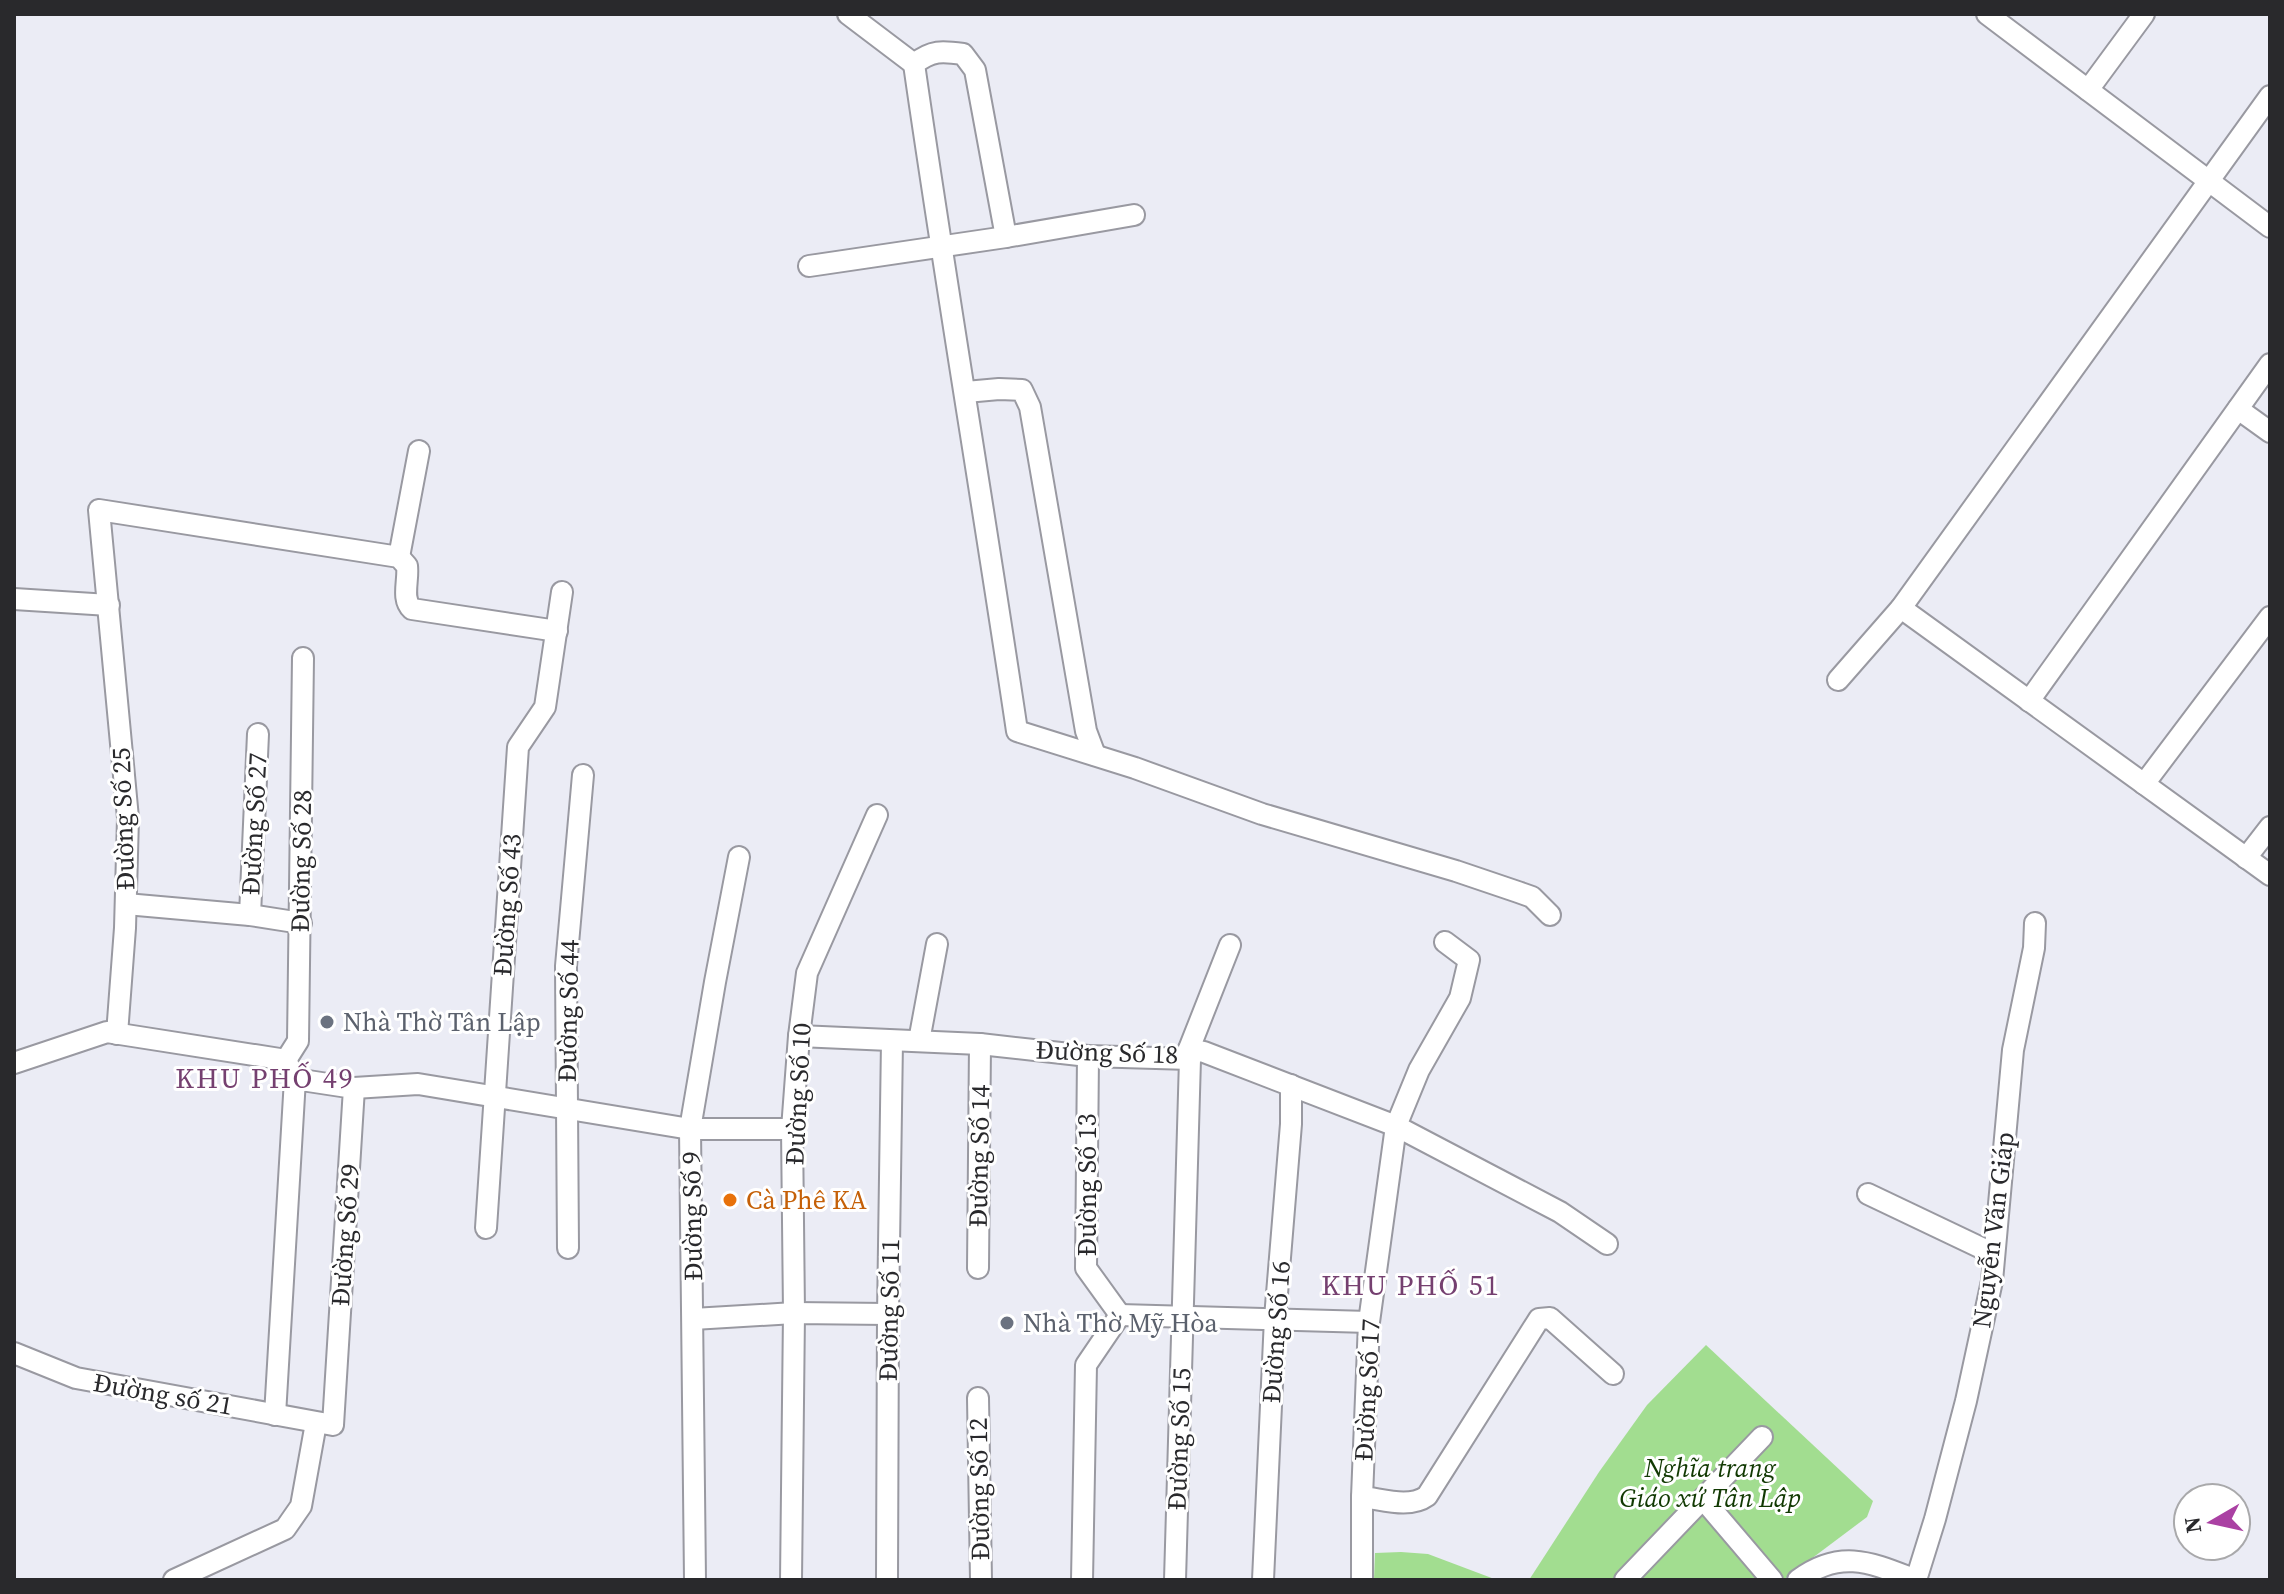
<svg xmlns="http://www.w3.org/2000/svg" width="2284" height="1594" viewBox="0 0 2284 1594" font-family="'Source Serif 4',serif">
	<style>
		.green { fill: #a2dd90 }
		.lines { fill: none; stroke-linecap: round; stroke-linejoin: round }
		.street-casing { stroke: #9999a1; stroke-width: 24 }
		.street { stroke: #fff; stroke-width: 20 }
		.worship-dot { fill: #6b7280; stroke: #fff; stroke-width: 3 }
		.food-dot { fill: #e8710a; stroke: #fff; stroke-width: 3 }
		.labels { text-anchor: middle; stroke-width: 6; stroke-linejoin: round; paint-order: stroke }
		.street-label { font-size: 26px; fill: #29292c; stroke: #fff }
		.worship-label { font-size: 26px; fill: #5b616d; stroke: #fff; text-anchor: start }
		.food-label { font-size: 26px; fill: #c56008; stroke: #fff; text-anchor: start }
		.park-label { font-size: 26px; font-style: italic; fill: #113902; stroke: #fff }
		.neighbourhood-label { font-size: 28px; letter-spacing: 2px; fill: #754070; stroke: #fff }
	</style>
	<rect width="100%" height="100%" fill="#ebecf5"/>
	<g class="green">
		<polygon points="1706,1345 1873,1501 1867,1517 1783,1580 1529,1580 1599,1472 1647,1405"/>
		<polygon points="1401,1552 1428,1554 1497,1580 1374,1580 1375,1553"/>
	</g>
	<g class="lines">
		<g class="street-casing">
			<g id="street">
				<polyline points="848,14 914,64"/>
				<polyline points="1987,14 2270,227"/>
				<polyline points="2088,90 2144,14"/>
				<path d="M1006 237 975 70 963 54C942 51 932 50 914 64 946 287 984 509 1017 731L1135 768 1262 814 1456 871 1518 892 1532 897 1550 915"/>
				<polyline points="809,266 1006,237 1134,215"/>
				<polyline points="966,392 999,389 1022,390 1030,407 1086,731 1095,755"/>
				<polyline points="2238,409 2270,432"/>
				<polyline points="399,557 419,451"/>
				<polyline points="14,599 109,605"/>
				<polyline points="1901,608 2270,875"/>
				<polyline points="1838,680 1901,608 2270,96"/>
				<polyline points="2029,701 2270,364"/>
				<polyline points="2144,784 2270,617"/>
				<polyline points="2246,858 2270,827"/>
				<polyline points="126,904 250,915 301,923"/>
				<polyline points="250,915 258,734"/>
				<path d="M117 1034 125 928 128 818 99 510 399 557 407 566C409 580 401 599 412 609L557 631"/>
				<polyline points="799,1036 980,1044 1088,1056 1190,1059 1189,1049 1204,1052 1396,1126 1560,1212 1607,1244"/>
				<polyline points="919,1041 937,944"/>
				<polyline points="1189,1049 1230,945"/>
				<polyline points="286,1060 298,1041 303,658"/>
				<polyline points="14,1063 107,1032 286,1060 295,1079 275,1415"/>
				<polyline points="354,1088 418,1084 690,1129 792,1129"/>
				<polyline points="1868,1194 1994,1254"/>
				<polyline points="486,1228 518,747 545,707 562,592"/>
				<polyline points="568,1248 566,966 583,775"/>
				<polyline points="978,1268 980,1044"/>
				<polyline points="1120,1315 1369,1322"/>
				<polyline points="693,1319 794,1313 888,1314"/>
				<polyline points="14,1353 76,1378 333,1425 354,1088 295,1079"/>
				<polyline points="978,1398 981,1580"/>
				<path d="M1362 1497C1382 1499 1409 1509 1427 1496L1539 1319 1550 1318 1613 1374"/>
				<polyline points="1703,1499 1772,1580"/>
				<polyline points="174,1580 285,1529 301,1506 316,1423"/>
				<polyline points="695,1580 690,1129 715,982 739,857"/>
				<polyline points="791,1580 794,1313 792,1129 799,1036 807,973 877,815"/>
				<polyline points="887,1580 888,1314 892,1041"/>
				<polyline points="1082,1580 1086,1365 1120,1315 1086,1268 1088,1056"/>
				<polyline points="1175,1580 1190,1059"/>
				<polyline points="1263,1580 1275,1318 1291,1124 1291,1085"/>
				<polyline points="1362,1580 1362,1497 1369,1322 1396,1126 1419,1070 1460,998 1469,960 1445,942"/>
				<polyline points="1625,1580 1762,1437"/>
				<path d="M1798 1580C1841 1548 1872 1563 1916 1580"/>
				<polyline points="1916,1580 1935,1519 1966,1401 1992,1281 2013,1050 2034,948 2035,923"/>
			</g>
		</g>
		<use href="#street" class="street"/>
	</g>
	<g class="worship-dot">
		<circle cx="327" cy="1022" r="8"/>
		<circle cx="1007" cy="1323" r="8"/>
	</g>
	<circle class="food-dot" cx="730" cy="1200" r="8"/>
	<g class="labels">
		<g class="street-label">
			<text transform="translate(123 819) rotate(-92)" y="9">Đường Số 25</text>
			<text transform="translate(254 824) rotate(-87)" y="9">Đường Số 27</text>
			<text transform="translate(301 861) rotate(-89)" y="9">Đường Số 28</text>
			<text transform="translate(507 905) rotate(-86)" y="9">Đường Số 43</text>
			<text transform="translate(568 1011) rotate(-89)" y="9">Đường Số 44</text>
			<text transform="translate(1107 1052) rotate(2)" y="9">Đường Số 18</text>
			<text transform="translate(798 1094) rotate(-87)" y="9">Đường Số 10</text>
			<text transform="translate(979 1156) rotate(-89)" y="9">Đường Số 14</text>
			<text transform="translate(1087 1185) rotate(-90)" y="9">Đường Số 13</text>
			<text transform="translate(692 1216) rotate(-91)" y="9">Đường Số 9</text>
			<text transform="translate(1993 1230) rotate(-83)" y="9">Nguyễn Văn Giáp</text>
			<text transform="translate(345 1235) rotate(-86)" y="9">Đường Số 29</text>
			<text transform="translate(889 1310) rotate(-89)" y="9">Đường Số 11</text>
			<text transform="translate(1276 1332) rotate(-86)" y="9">Đường Số 16</text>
			<text transform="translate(1367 1390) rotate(-87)" y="9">Đường Số 17</text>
			<text transform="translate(163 1394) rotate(10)" y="9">Đường số 21</text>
			<text transform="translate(1179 1439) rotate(-88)" y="9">Đường Số 15</text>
			<text transform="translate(979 1489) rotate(-91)" y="9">Đường Số 12</text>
		</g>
		<g class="worship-label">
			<text x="343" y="1031">Nhà Thờ Tân Lập</text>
			<text x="1023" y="1332">Nhà Thờ Mỹ Hòa</text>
		</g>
		<g class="food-label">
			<text x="746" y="1209">Cà Phê KA</text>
		</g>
		<g class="park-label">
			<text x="1710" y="1477">Nghĩa trang<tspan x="1710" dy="30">Giáo xứ Tân Lập</tspan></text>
		</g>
		<g class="neighbourhood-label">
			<text x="265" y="1088">KHU PHỐ 49</text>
			<text x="1411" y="1295">KHU PHỐ 51</text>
		</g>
	</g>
	<rect width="2284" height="1594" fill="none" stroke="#29292c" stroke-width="32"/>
	<g transform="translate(2212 1522) rotate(261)"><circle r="38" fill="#ffffff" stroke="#a9a9ab" stroke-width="2"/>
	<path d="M0-6L14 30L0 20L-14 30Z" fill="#aa41a3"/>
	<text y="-12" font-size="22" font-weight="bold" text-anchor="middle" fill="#29292c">N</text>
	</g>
</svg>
